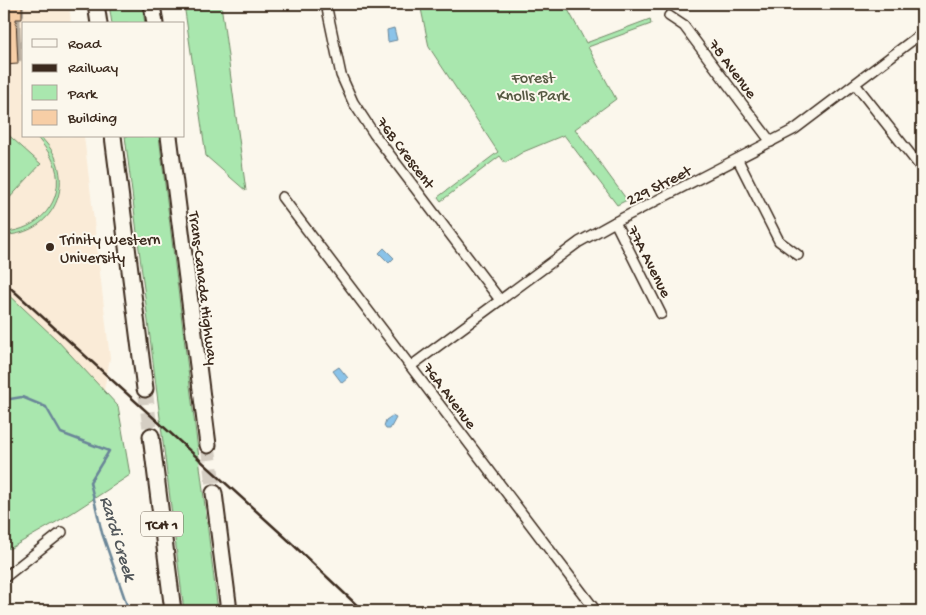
<svg xmlns="http://www.w3.org/2000/svg" width="926" height="615" viewBox="0 0 926 615" font-family="'Gochi Hand',sans-serif">
	<style>
		.built { fill: #faebd7 }
		.green { fill: #a9e7ae; stroke: #728866 }
		.water { fill: #8ac3e9; stroke: #6a8698 }
		.lines { fill: none; stroke-linecap: round; stroke-linejoin: round }
		.stream { stroke: #6a8698; stroke-width: 2.5 }
		.building { fill: #f7cea6; stroke: #3b2a1e; filter: url(#shadow) }
		.motorway-tunnel { stroke: #d5cec3; stroke-width: 15; stroke-dasharray: 15 8; stroke-linecap: butt }
		.minor-casing { stroke: #3b2a1e; stroke-width: 12 }
		.motorway-casing { stroke: #3b2a1e; stroke-width: 19 }
		.minor { stroke: #fbf7ec; stroke-width: 9 }
		.motorway { stroke: #fbf7ec; stroke-width: 15 }
		.rail { stroke: #3b2a1e; stroke-width: 2.5 }
		.poi-dot { fill: #3b2a1e; stroke: #fbf7ec; stroke-width: 2 }
		.labels { text-anchor: middle; stroke-width: 4; stroke-linejoin: round; paint-order: stroke }
		.shield { fill: #fbf7ec; stroke: #75685c; stroke-width: 1 }
		.shield-label { font-size: 15px; font-weight: bold; fill: #3b2a1e }
		.street-label { font-size: 16px; fill: #3b2a1e; stroke: #fbf7ec }
		.park-label { font-size: 16px; fill: #565942; stroke: #fbf7ec }
		.poi-label { font-size: 16px; fill: #3b2a1e; stroke: #fbf7ec; text-anchor: start }
		.water-label { font-size: 18px; font-style: italic; fill: #53585b; stroke: #fbf7ec }
	</style>
	<defs>
		<filter id="shadow"><feDropShadow dx="3.5" dy="-3.5" stdDeviation="0" flood-color="#0004"/></filter>
	</defs>
	<rect width="100%" height="100%" fill="#fbf7ec"/>
	<filter id="ink" filterUnits="userSpaceOnUse"><feTurbulence type="fractalNoise" baseFrequency=".02" numOctaves="2"/><feDisplacementMap in="SourceGraphic" scale="10" xChannelSelector="R" yChannelSelector="G"/><feConvolveMatrix kernelMatrix="1 2 1 2 8 2 1 2 1" color-interpolation-filters="sRGB"/></filter>
	<g filter="url(#ink)">
		<polygon class="built" points="4,4 69,4 71,24 24,24 24,136 84,136 110,358 89,470 4,478"/>
		<g class="green">
			<polygon points="109,4 142,4 145,24 112,24"/>
			<polygon points="184,4 221,4 246,191 206,156"/>
			<polygon points="420,4 565,4 586,43 650,19 651,24 588,47 616,99 575,129 627,200 617,205 564,135 523,152 505,163 500,156 441,201 438,197 498,152 429,47"/>
			<polygon points="4,131 41,164 4,204"/>
			<path d="M36 136H40C46 143 53 150 56 159 71 198 45 235 4 235V232C38 231 66 201 55 166 51 154 44 146 36 136Z"/>
			<polygon points="125,136 159,136 218,611 184,611"/>
			<polygon points="4,290 57,340 118,406 130,475 72,513 9,549 4,540"/>
		</g>
		<g class="water">
			<polygon points="394,28 397,40 388,42 387,30"/>
			<polygon points="384,248 394,258 389,263 379,253"/>
			<polygon points="339,367 348,378 342,383 333,371"/>
			<polygon points="392,416 396,418 390,429 386,429 384,426 386,420"/>
		</g>
		<g class="lines">
			<polyline class="stream" points="4,398 10,399 22,397 46,407 61,433 109,451 90,482 102,533 129,611"/>
		</g>
		<polygon class="building" points="4,4 22,4 22,19 16,19 18,64 4,65"/>
		<g class="lines">
			<g class="motorway-tunnel">
				<polyline points="145,389 151,436"/>
				<polyline points="208,445 214,493"/>
			</g>
			<g class="minor-casing">
				<g id="minor">
					<polyline points="326,4 341,75 353,102 374,134 500,300"/>
					<polyline points="669,16 684,26 771,142"/>
					<polyline points="855,84 922,169"/>
					<polyline points="738,160 779,241 798,255"/>
					<polyline points="282,197 596,611"/>
					<polyline points="615,222 661,314"/>
					<polyline points="411,366 579,242 615,222 795,129 922,33"/>
					<polyline points="4,578 62,532"/>
				</g>
			</g>
			<g class="motorway-casing">
				<g id="motorway">
					<polyline points="96,4 99,24"/>
					<polyline points="152,4 155,24"/>
					<polyline points="113,136 145,389"/>
					<polyline points="169,136 208,445"/>
					<polyline points="151,436 173,611"/>
					<polyline points="214,493 229,611"/>
				</g>
			</g>
			<use href="#minor" class="minor"/>
			<use href="#motorway" class="motorway"/>
			<polyline class="rail" points="4,282 286,538 363,611"/>
		</g>
	</g>
	<circle class="poi-dot" cx="50" cy="247" r="5"/>
	<g class="labels">
		<rect class="shield" x="141" y="511.5" width="42" height="25" rx="4"/>
		<g class="shield-label">
			<text x="162" y="529">TCH 1</text>
		</g>
		<g class="street-label">
			<text transform="translate(734 68) rotate(53)" y="6">78 Avenue</text>
			<text transform="translate(407 152) rotate(53)" y="6">76B Crescent</text>
			<text transform="translate(658 184) rotate(-27)" y="6">229 Street</text>
			<text transform="translate(651 261) rotate(63)" y="6">77A Avenue</text>
			<text transform="translate(205 288) rotate(83)" y="6">Trans-Canada Highway</text>
			<text transform="translate(451 395) rotate(53)" y="6">76A Avenue</text>
		</g>
		<g class="park-label">
			<text x="533" y="82">Forest<tspan x="533" dy="18">Knolls Park</tspan></text>
		</g>
		<g class="poi-label">
			<text x="60" y="244">Trinity Western<tspan x="60" dy="18">University</tspan></text>
		</g>
		<g class="water-label">
			<text transform="translate(119 538) rotate(73)" y="6">Rardi Creek</text>
		</g>
	</g>
	<rect width="926" height="615" fill="none" stroke="#fbf7ec" stroke-width="20"/>
	<rect x="10" y="10" width="906" height="595" fill="none" stroke="#3b2a1e" stroke-width="2" filter="url(#ink)"/>
	<rect x="22" y="22" width="162" height="115" fill="#fbf7ec" stroke="#aea59a"/>
	<rect x="32" y="39" width="25" height="8" fill="#fbf7ec" stroke="#aea59a"/>
	<text x="68" y="48" font-size="15" fill="#3b2a1e">Road</text>
	<rect x="32" y="64" width="25" height="8" fill="#3b2a1e" stroke="#aea59a"/>
	<text x="68" y="72" font-size="15" fill="#3b2a1e">Railway</text>
	<rect x="32" y="85" width="25" height="15" fill="#a9e7ae" stroke="#aea59a"/>
	<text x="68" y="98" font-size="15" fill="#3b2a1e">Park</text>
	<rect x="32" y="110" width="25" height="15" fill="#f7cea6" stroke="#aea59a"/>
	<text x="68" y="122" font-size="15" fill="#3b2a1e">Building</text>
</svg>
